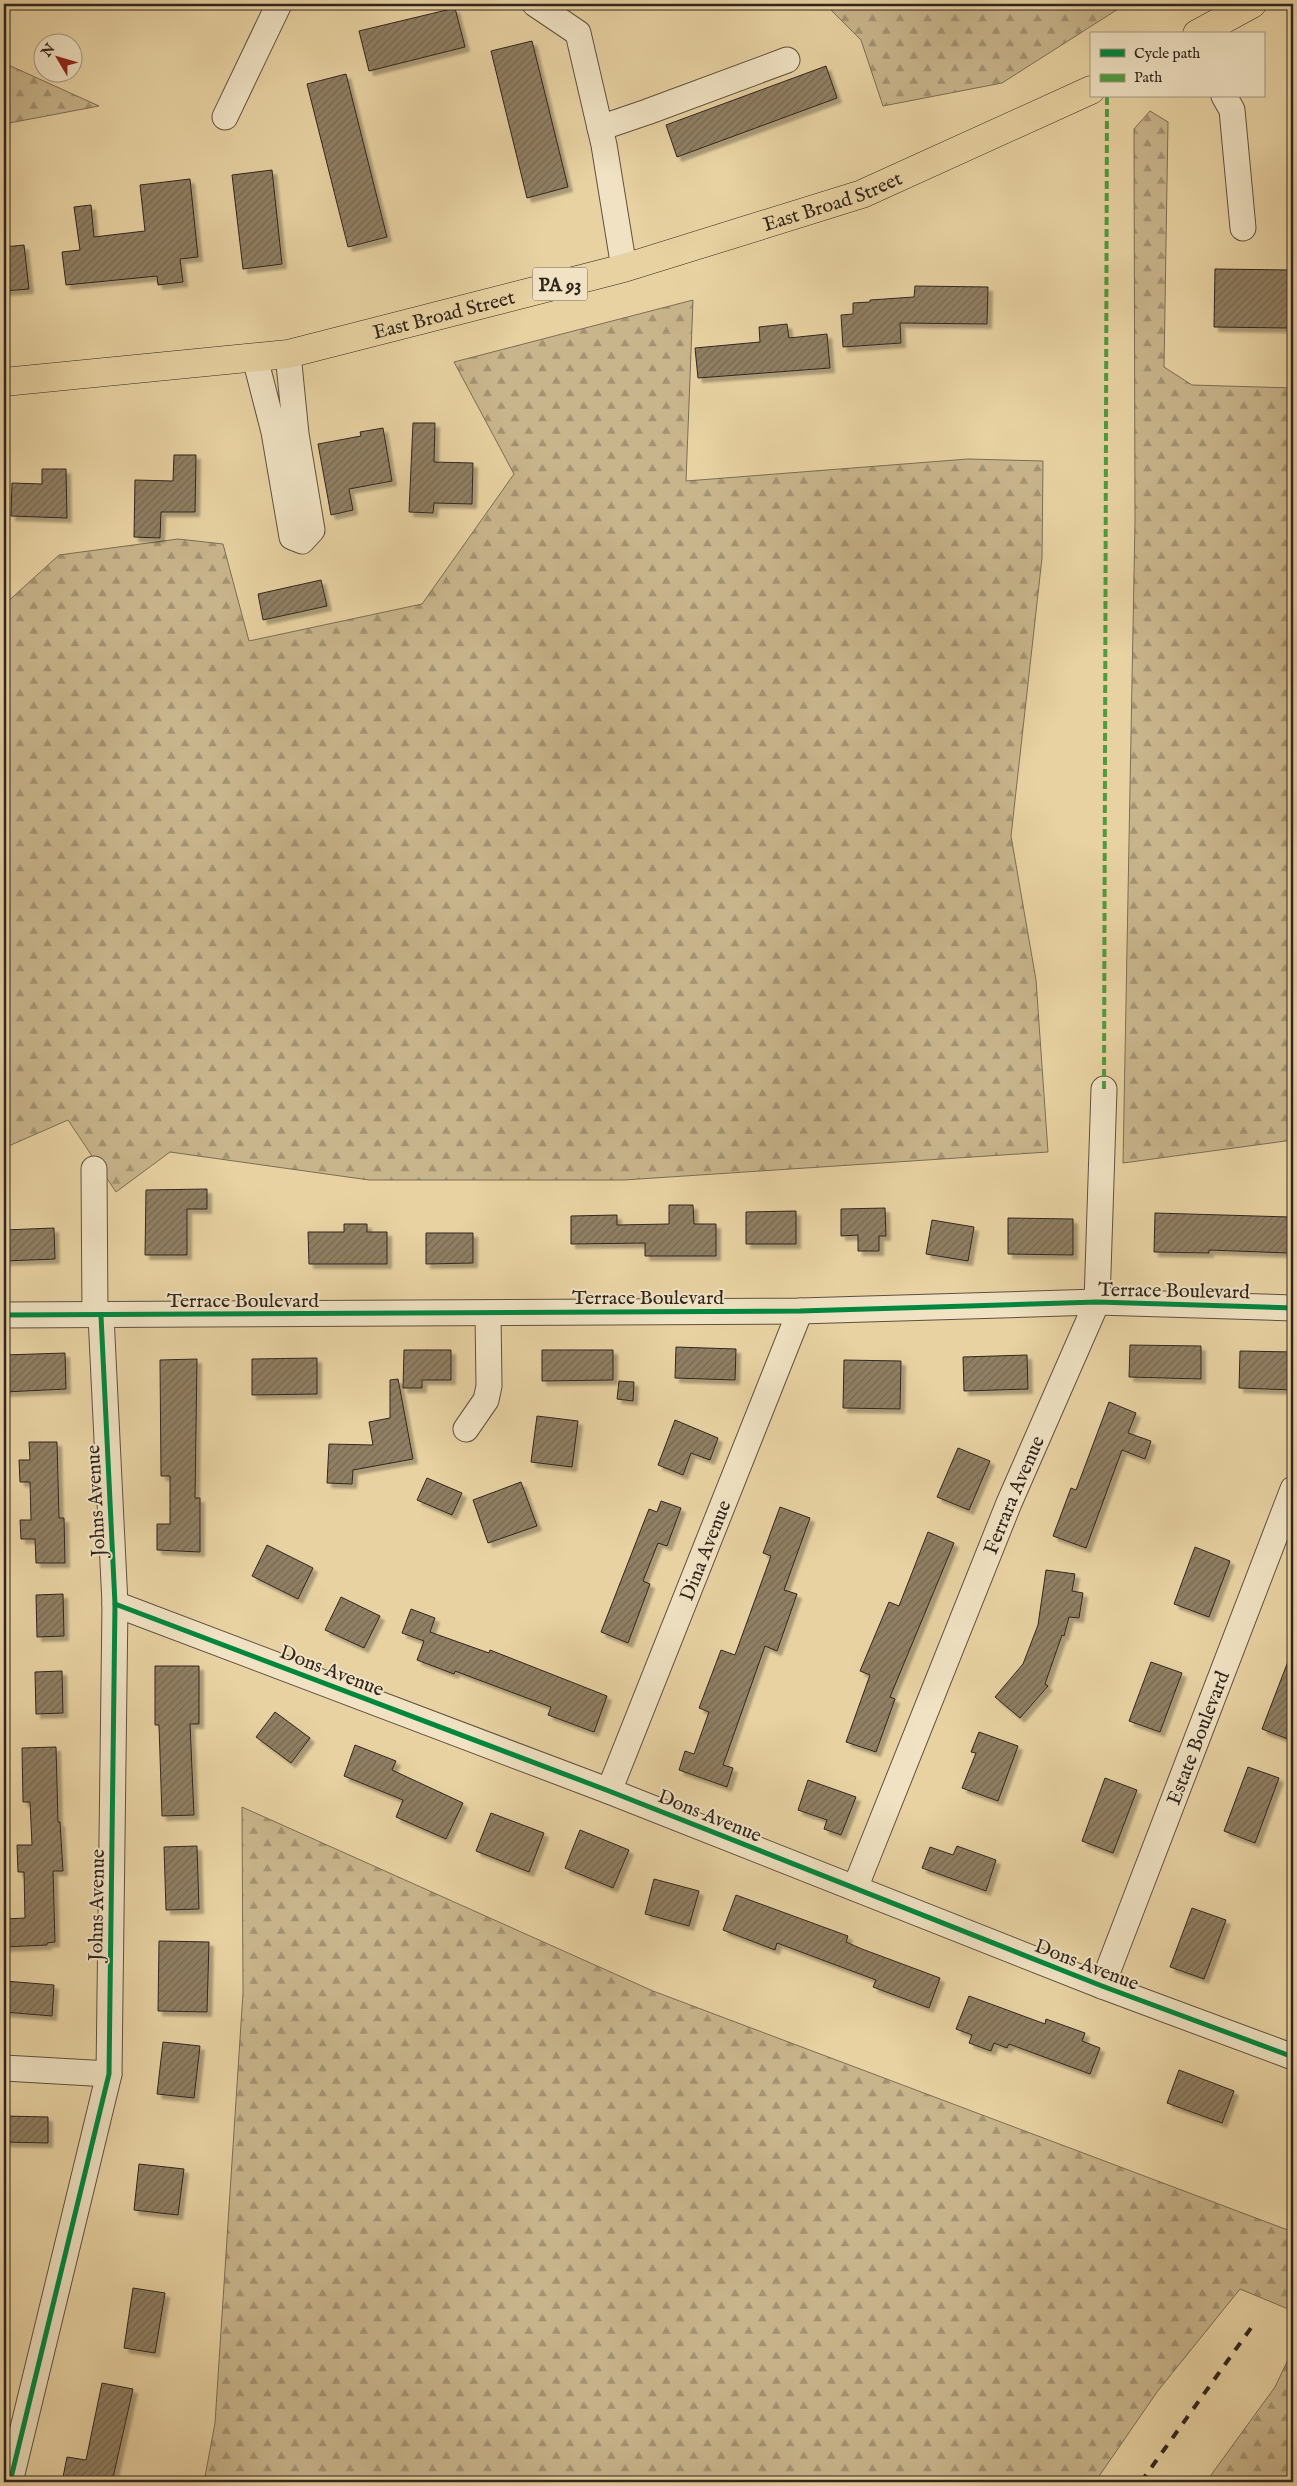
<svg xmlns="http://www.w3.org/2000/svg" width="1297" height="2486" viewBox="0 0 1297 2486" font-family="'IM FELL English',serif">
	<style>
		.forest { fill: url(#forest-firs); stroke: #7d6d56 }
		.building { fill: url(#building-hatch); stroke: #31251f; filter: url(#shadow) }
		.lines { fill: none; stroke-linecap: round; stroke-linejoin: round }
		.minor-casing { stroke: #5f5040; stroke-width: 27 }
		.highway-casing { stroke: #31251f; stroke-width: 29 }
		.minor { stroke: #f0e2c3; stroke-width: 25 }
		.highway { stroke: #e8d2a2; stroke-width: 28 }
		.rail { stroke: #31251f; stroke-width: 4; stroke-dasharray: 9 9; stroke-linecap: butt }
		.quiet { stroke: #509b3f; stroke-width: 4; stroke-dasharray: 8 4; stroke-linecap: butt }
		.cycleway-casing { stroke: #f0e2c3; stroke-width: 8 }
		.cycleway { stroke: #00873e; stroke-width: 5 }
		.labels { text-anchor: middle; stroke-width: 4; stroke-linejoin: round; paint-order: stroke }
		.shield { fill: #f0e2c3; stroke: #6a5e50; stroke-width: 1 }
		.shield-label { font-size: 19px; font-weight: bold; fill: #31251f }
		.street-label { font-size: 20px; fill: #31251f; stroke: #f0e2c3 }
	</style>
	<defs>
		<pattern id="forest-firs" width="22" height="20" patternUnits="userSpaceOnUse" patternTransform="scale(1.25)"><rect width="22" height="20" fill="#c9b58c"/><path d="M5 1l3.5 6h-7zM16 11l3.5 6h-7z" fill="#a49372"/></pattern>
		<pattern id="building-hatch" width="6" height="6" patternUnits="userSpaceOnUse" patternTransform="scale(1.25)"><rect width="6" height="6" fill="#907f63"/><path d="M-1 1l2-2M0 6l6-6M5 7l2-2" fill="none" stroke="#766851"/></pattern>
		<filter id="shadow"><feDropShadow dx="4.5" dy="4.5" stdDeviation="1" flood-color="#0004"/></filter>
	</defs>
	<rect width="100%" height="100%" fill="#e8d2a2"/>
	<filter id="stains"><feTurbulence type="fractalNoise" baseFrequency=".004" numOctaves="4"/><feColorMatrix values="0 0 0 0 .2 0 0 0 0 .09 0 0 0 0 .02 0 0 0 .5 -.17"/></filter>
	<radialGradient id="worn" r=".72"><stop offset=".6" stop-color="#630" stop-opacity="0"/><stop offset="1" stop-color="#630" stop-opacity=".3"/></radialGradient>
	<g class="forest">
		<polygon points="825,4 1126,4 1002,83 883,106 861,40"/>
		<polygon points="4,63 99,106 4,124"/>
		<polygon points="1150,111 1168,122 1164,367 1192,385 1293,388 1293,1140 1123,1163 1135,521 1134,129"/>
		<polygon points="693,300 686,481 968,459 1043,461 1042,558 1011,836 1036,980 1048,1152 624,1180 369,1180 170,1152 116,1192 68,1120 4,1148 4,605 59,555 178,539 223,544 249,641 422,604 514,474 454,362"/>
		<polygon points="242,1807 653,1991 1293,2232 1293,2311 1240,2289 1157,2392 1095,2482 204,2482 215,2423 243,1993"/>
		<polygon points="1293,2349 1293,2482 1206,2482 1275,2387"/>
	</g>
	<g class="building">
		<polygon points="455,8 465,47 369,71 359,31"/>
		<polygon points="532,41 568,187 527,198 491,51"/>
		<polygon points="826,66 837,98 677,157 666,125"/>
		<polygon points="346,74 387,237 348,247 307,84"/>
		<polygon points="272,170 282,264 243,269 232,175"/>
		<polygon points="190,179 198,257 180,259 183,282 158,285 157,276 66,285 62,252 80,250 74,207 91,205 94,237 145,231 140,185"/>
		<polygon points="24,245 29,289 4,291 4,247"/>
		<polygon points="1215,269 1289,270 1288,328 1214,327"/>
		<polygon points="915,286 988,287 987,324 900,323 901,343 843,347 841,315 853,314 853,303 870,302 870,300 914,297"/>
		<polygon points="787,324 789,338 827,334 830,368 698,378 695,348 760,342 759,327"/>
		<polygon points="413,423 435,423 434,462 473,463 472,504 434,503 433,513 409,512"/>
		<polygon points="383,428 392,481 349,489 353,510 331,515 318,444 361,436 360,432"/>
		<polygon points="174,455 196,455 195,512 161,512 160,538 134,537 135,480 173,481"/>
		<polygon points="42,469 66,469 67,518 11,516 12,483 42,484"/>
		<polygon points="321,580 327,606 263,620 258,594"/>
		<polygon points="207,1189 207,1209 187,1209 187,1255 145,1255 146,1190"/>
		<polygon points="669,1205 693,1205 694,1224 716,1224 716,1256 645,1256 645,1243 571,1244 571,1216 617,1215 617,1225 669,1224"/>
		<polygon points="885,1208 886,1236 879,1236 879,1251 858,1251 858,1235 841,1236 841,1209"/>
		<polygon points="796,1211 796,1244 746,1244 746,1212"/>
		<polygon points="1155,1213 1289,1217 1288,1253 1209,1250 1209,1253 1154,1252"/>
		<polygon points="1008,1218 1073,1219 1073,1255 1008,1254"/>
		<polygon points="932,1220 974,1227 968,1261 926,1254"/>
		<polygon points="344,1224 367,1224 367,1232 387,1232 387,1264 309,1264 308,1232 344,1232"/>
		<polygon points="54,1228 55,1259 4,1261 4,1230"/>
		<polygon points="426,1233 473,1233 473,1263 426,1264"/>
		<polygon points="1130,1345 1201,1346 1201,1379 1129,1377"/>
		<polygon points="676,1347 736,1349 735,1380 675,1378"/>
		<polygon points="404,1350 451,1350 451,1380 422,1380 422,1388 403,1388"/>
		<polygon points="542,1350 613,1350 613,1380 542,1381"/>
		<polygon points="1240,1351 1293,1352 1293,1390 1239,1388"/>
		<polygon points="65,1353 66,1389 4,1392 4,1355"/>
		<polygon points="1027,1355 1028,1389 964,1391 963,1357"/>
		<polygon points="317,1358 317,1394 252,1395 252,1359"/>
		<polygon points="197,1359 195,1498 200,1498 200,1552 157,1550 157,1524 170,1524 170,1476 161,1476 160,1360"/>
		<polygon points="844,1360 901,1361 900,1409 843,1408"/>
		<polygon points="398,1379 413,1459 353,1470 352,1484 327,1483 329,1444 373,1445 369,1422 390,1418 390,1380"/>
		<polygon points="619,1381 634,1382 633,1401 617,1399"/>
		<polygon points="1109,1402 1136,1413 1128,1433 1151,1441 1145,1459 1122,1450 1086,1548 1053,1536 1071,1488 1076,1490"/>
		<polygon points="537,1416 578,1421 572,1467 531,1462"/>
		<polygon points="675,1420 718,1438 710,1460 691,1453 683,1475 658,1465"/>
		<polygon points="29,1442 57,1442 59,1518 64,1518 65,1563 36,1563 35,1539 21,1539 20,1520 31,1520 30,1482 20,1482 19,1460 30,1460"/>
		<polygon points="958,1448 990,1461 969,1510 937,1497"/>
		<polygon points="427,1478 462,1493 452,1515 417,1500"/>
		<polygon points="521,1482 537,1526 488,1543 473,1500"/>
		<polygon points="661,1501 681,1508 667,1546 658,1543 643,1581 650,1584 628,1643 601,1632 649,1509 657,1512"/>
		<polygon points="780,1507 810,1518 784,1590 797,1594 777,1651 765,1646 723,1765 733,1768 727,1787 679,1770 685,1751 694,1754 709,1712 699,1708 721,1650 735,1655 771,1556 763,1553"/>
		<polygon points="928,1532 954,1543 890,1697 895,1699 876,1752 846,1742 870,1675 860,1671 889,1602 899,1606"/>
		<polygon points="267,1545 313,1568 298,1599 252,1576"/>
		<polygon points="1195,1547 1230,1561 1209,1617 1174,1604"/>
		<polygon points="1046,1570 1075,1574 1072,1591 1083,1593 1079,1618 1069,1617 1064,1636 1062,1635 1045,1684 1048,1686 1020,1718 995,1697 1023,1664 1038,1625"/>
		<polygon points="63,1594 64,1636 37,1637 36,1595"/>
		<polygon points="341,1597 380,1616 364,1648 325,1630"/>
		<polygon points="411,1609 435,1618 430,1632 489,1653 490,1650 607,1696 594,1732 548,1715 551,1707 455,1671 454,1674 417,1660 424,1641 402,1633"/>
		<polygon points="1292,1651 1293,1651 1293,1741 1262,1729"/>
		<polygon points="1151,1662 1182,1673 1160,1732 1129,1721"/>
		<polygon points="155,1666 199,1666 199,1724 190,1724 194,1815 162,1816 159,1725 155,1725"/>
		<polygon points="62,1671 63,1713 36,1714 35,1672"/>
		<polygon points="275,1712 310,1738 291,1763 256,1737"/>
		<polygon points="979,1732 1018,1746 998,1801 962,1788 976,1753 971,1752"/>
		<polygon points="355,1745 396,1761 392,1770 463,1803 446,1839 396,1817 403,1800 344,1776"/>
		<polygon points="56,1747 58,1822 60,1822 63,1871 53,1871 55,1942 47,1943 47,1945 4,1947 4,1919 25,1918 24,1872 18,1872 17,1845 32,1845 30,1802 23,1802 22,1748"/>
		<polygon points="1248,1767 1279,1778 1255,1843 1224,1831"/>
		<polygon points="1105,1778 1137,1790 1113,1853 1082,1841"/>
		<polygon points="808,1780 856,1797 841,1835 824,1829 827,1820 798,1810"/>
		<polygon points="491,1813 544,1833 529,1872 476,1851"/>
		<polygon points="580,1830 629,1850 613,1888 565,1868"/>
		<polygon points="197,1846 199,1909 166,1910 164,1847"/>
		<polygon points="957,1846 996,1860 986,1891 922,1868 930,1847 953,1855"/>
		<polygon points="654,1879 699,1891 689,1926 645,1914"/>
		<polygon points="736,1895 848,1936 846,1942 862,1949 940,1978 929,2008 873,1987 876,1980 777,1943 775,1950 723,1930"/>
		<polygon points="1192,1908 1226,1920 1204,1979 1170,1967"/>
		<polygon points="159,1941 209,1942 207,2012 158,2011"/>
		<polygon points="5,1981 54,1985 52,2016 4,2012"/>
		<polygon points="969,1996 1045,2024 1046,2019 1085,2033 1082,2041 1100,2048 1090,2074 1009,2044 1007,2048 994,2043 991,2051 969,2043 972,2035 956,2029"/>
		<polygon points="163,2042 200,2046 194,2098 157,2094"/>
		<polygon points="1179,2070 1234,2091 1222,2123 1167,2103"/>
		<polygon points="4,2116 48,2117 48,2143 4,2142"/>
		<polygon points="139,2164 184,2169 178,2215 134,2210"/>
		<polygon points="133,2288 165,2293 155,2353 124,2348"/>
		<polygon points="102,2383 133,2389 112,2482 62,2482 67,2457 86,2460"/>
	</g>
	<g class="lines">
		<g class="minor-casing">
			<g id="minor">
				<polyline points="535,4 578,33 604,145 624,268"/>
				<polyline points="1224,96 1232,110 1243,228"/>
				<polyline points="225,117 279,4"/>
				<polyline points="600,128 647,112 787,60"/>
				<polyline points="255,358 274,432 292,537 302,541 312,530 296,434 288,354"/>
				<polyline points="94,1169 95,1316"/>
				<polyline points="4,1315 800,1311 1097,1302 1293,1308"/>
				<polyline points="466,1429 486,1400 489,1386 488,1313"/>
				<polyline points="115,1604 609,1791 1102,1986 1293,2057"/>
				<path id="s1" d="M609 1791 800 1311"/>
				<path id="s2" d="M855 1888 1009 1503 1097 1302 1104 1089"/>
				<path id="s3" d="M1102 1986 1293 1489"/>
				<polyline points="4,2068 109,2074"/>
				<polyline points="10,2482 109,2074 115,1604 101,1316"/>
			</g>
		</g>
		<g class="highway-casing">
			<g id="highway">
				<polyline points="1197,34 1252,4"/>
				<path id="s4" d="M4 382 288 354 624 268 862 194 1091 90"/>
			</g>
		</g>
		<use href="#minor" class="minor"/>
		<use href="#highway" class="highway"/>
		<polyline class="rail" points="1141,2482 1256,2321"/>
		<polyline class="quiet" points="1104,1089 1107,96"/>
		<g class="cycleway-casing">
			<g id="cycleway">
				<polyline points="4,1315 800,1311 1097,1302 1293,1308"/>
				<polyline points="115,1604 609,1791 1102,1986 1293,2057"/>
				<polyline points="10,2482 109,2074 115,1604 101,1316"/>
			</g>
		</g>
		<use href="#cycleway" class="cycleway"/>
	</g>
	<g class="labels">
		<rect class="shield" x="532.5" y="267.5" width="55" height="33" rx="4"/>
		<g class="shield-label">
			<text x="560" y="291">PA 93</text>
		</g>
		<g class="street-label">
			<text dy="7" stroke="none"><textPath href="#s4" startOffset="851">East Broad Street</textPath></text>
			<text dy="7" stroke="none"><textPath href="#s4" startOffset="446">East Broad Street</textPath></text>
			<text transform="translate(1174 1290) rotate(1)" y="7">Terrace Boulevard</text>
			<text x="648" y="1304">Terrace Boulevard</text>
			<text x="243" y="1307">Terrace Boulevard</text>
			<text dy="7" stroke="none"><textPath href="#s2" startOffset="424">Ferrara Avenue</textPath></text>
			<text transform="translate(95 1501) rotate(-93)" y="7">Johns Avenue</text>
			<text dy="7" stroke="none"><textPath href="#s1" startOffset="259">Dina Avenue</textPath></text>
			<text transform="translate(332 1670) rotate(21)" y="7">Dons Avenue</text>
			<text dy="7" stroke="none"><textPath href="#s3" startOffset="266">Estate Boulevard</textPath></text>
			<text transform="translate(710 1815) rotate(22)" y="7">Dons Avenue</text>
			<text transform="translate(96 1905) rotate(-89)" y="7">Johns Avenue</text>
			<text transform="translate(1087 1964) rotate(21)" y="7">Dons Avenue</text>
		</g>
	</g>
	<rect width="1297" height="2486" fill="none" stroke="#e8d2a2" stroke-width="20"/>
	<rect x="5" y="5" width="1287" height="2476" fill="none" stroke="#31251f" stroke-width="2.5"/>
	<rect x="10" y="10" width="1277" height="2466" fill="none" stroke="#31251f"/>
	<rect x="1090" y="32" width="175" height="65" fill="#f0e2c3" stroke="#a49681"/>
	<rect x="1100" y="49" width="25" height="8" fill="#00873e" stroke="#a49681"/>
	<text x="1134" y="58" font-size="15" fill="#31251f">Cycle path</text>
	<rect x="1100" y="74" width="25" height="8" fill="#509b3f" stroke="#a49681"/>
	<text x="1134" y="82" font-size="15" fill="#31251f">Path</text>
	<g transform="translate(58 58) rotate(308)"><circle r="24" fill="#f0e2c3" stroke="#a49681"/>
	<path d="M0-4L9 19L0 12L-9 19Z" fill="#8f2418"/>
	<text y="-8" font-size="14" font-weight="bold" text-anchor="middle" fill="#31251f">N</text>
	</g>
	<rect width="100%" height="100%" filter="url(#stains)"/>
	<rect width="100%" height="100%" fill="url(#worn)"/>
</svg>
